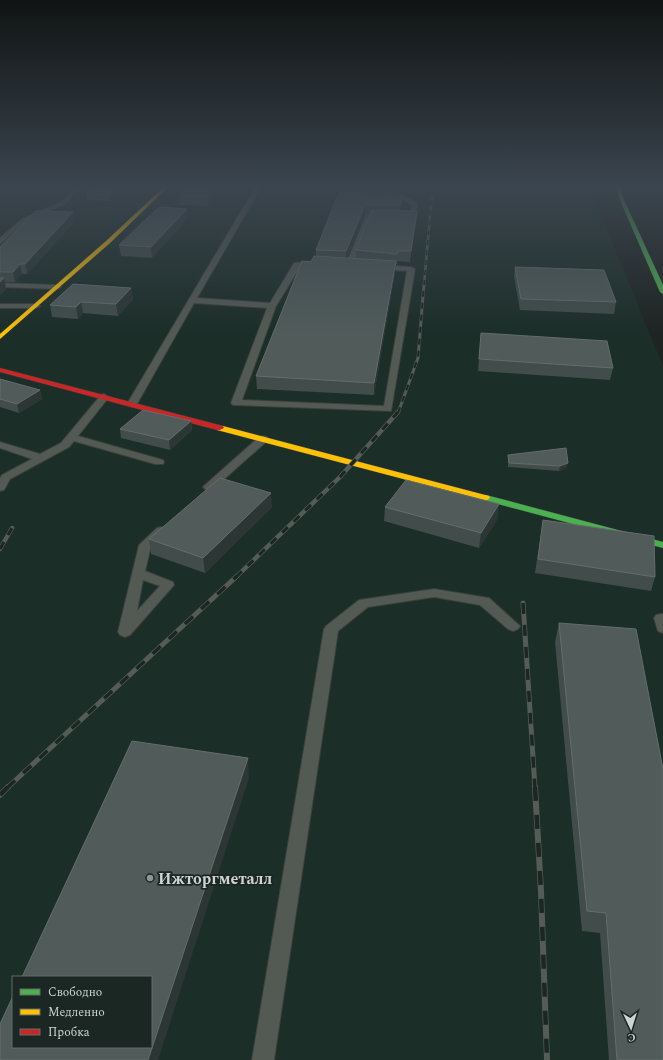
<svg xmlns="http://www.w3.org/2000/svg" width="663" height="1060" viewBox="0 0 663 1060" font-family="Spectral,serif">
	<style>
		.built { fill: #1c2e28; fill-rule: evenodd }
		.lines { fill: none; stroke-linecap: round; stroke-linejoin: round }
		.lane-casing { stroke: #3b3f3e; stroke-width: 2 }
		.fast-casing { stroke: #3b3f3e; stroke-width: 1 }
		.slow-casing { stroke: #3b3f3e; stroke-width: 1 }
		.jam-casing { stroke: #3b3f3e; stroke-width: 1 }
		.lane { fill: #535a54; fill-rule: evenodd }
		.fast { fill: #4caf50; fill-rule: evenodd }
		.slow { fill: #ffc107; fill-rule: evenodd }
		.jam { fill: #c62828; fill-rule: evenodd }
		.rail-far4-casing { stroke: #555b57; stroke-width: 2.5 }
		.rail-far3-casing { stroke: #555b57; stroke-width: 3 }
		.rail-far2-casing { stroke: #555b57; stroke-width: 4.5 }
		.rail-far1-casing { stroke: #555b57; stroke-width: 5 }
		.rail-casing { stroke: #555b57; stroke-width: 6 }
		.rail-far4 { stroke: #1b2723; stroke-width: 1.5; stroke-dasharray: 5; stroke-linecap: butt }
		.rail-far3 { stroke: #1b2723; stroke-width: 2; stroke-dasharray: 6; stroke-linecap: butt }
		.rail-far2 { stroke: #1b2723; stroke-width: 3; stroke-dasharray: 8; stroke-linecap: butt }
		.rail-far1 { stroke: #1b2723; stroke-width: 3.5; stroke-dasharray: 11; stroke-linecap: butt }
		.rail { stroke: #1b2723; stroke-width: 4.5; stroke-dasharray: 14; stroke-linecap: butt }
		.wall { fill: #414c4b; fill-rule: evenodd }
		.shaded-wall { fill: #2c3635 }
		.building { fill: #505b5a; stroke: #636e6c }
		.poi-dot { fill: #909694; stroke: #1b2723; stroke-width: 1.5 }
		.labels { text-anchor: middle; stroke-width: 3.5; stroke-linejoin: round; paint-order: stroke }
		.near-poi-label { font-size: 16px; font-weight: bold; fill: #cdd4d2; stroke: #1b2723; text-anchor: start }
	</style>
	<rect width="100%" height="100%" fill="#1e2422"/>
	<path class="built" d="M0 186H589L663 366V1060H0ZM13 977H151V1047H13Z"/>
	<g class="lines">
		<g class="lane-casing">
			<g id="lane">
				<polygon points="78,186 84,186 65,204 26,221 0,244 0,238 22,219 61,202"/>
				<polygon points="256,186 262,186 197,298 270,303 294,263 316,261 320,263 316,265 300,267 276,306 242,400 384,406 407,271 380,269 376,267 380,265 411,267 415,269 391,411 233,405 231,403 267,308 194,303 137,404 132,407 127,404"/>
				<polygon points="383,186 389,186 392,191 417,203 416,218 403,218 403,216 411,215 412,205 388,193"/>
				<polygon points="366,215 387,214 390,216 387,218 371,218 354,264 350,266 338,266 338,262 347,262"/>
				<polygon points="0,283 57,285 61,287 57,289 0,287"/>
				<polygon points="0,304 36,304 40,306 36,308 0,308"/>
				<polygon points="104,394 109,397 78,436 163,460 164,462 163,464 155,464 74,441 69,447 10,479 4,490 0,491 0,478 2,475 32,459 0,448 0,442 40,454 61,443 101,395"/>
				<polygon points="263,436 267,437 268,439 267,441 213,489 205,489 203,487 205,485 259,437"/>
				<path d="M161 527 165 528 167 531 151 546 145 571 173 582 174 585 130 635 125 637 120 635 118 632 139 545 157 528ZM143 580 160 586 137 611Z"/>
				<polygon points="434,589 489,598 520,626 518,629 513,631 508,629 480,605 434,597 368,607 338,631 274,1060 252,1060 324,629 326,626 359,600"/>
				<polygon points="661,614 663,614 663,633 658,631 654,618 656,615"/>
			</g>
		</g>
		<g class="fast-casing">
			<g id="fast">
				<polygon points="616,186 620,186 624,200 663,285 663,294 660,292 620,200"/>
				<polygon points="486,495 663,542 663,548 483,500 482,498"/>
			</g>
		</g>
		<g class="slow-casing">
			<g id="slow">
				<polygon points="165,186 169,186 110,243 0,339 0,334 106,241"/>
				<polygon points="217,426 223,426 489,496 490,498 486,501 483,500 217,430"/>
			</g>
		</g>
		<g class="jam-casing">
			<polygon id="jam" points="0,368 223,426 224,428 220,430 217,430 0,372"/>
		</g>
		<use href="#lane" class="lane"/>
		<use href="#fast" class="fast"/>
		<use href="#slow" class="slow"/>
		<use href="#jam" class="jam"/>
		<g class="rail-far4-casing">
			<polyline id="rail-far4" points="424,285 431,204 435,186"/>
		</g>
		<g class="rail-far3-casing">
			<polyline id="rail-far3" points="398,413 418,358 424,284"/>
		</g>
		<g class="rail-far2-casing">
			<g id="rail-far2">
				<polyline points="0,549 12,528"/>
				<polyline points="236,577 340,477 398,412"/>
			</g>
		</g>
		<g class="rail-far1-casing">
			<g id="rail-far1">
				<polyline points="523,603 535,788"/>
				<polyline points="7,788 237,576"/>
			</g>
		</g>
		<g class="rail-casing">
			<g id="rail">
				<polyline points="535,787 541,891 547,1060"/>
				<polyline points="0,795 8,787"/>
			</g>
		</g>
		<use href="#rail-far4" class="rail-far4"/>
		<use href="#rail-far3" class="rail-far3"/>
		<use href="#rail-far2" class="rail-far2"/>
		<use href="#rail-far1" class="rail-far1"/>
		<use href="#rail" class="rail"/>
	</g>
	<g class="wall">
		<polygon points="94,186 124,186 110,201 87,200 86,194"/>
		<polygon points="188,186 221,186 208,206 180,205 180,196"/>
		<path d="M339 192 402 194 400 211 416 221 410 262 397 261V264H396L395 272 374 395 257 389 256 376 311 262 316 256V250ZM365 214H371L356 250V259L347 258Z"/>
		<polygon points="188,218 152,258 121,256 119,245"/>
		<polygon points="75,221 27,274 22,274 15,282 5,282 6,289 0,295 0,247"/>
		<polygon points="515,267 616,302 614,314 520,310 514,277"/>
		<polygon points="131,288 133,299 118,316 83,313 78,319 52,317 50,305"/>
		<polygon points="481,333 613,368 610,380 478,371"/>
		<polygon points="0,379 40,390 42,399 19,413 0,407"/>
		<polygon points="191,421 192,430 170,450 121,438 120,429"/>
		<polygon points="508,455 567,468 559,471 508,467"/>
		<polygon points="272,507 205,573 151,554 149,539"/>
		<polygon points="385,507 498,518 479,548 384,521"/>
		<polygon points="543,520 655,577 651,591 535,573"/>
		<polygon points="559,623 663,1060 609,1060 600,933 582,931 555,642"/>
	</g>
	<g class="shaded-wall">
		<polygon points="118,186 124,186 110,201 109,195"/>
		<polygon points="214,186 221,186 208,206 207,197"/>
		<polygon points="402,194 402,203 400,214 400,205"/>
		<polygon points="365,205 365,214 346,260 346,251"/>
		<polygon points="187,209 188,218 152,258 151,247"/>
		<polygon points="417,211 416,221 410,262 411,251"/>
		<polygon points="73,212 75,221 27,274 25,264"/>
		<polygon points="396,261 395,272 374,395 374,383"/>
		<polygon points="20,264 22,274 15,282 13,272"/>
		<polygon points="4,278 6,289 0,295 0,282"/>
		<polygon points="131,288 133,299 118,316 116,304"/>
		<polygon points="81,302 83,313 78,319 76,307"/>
		<polygon points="40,390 42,399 19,413 17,404"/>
		<polygon points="191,421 192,430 170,450 169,440"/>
		<polygon points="568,463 567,468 559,471 560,466"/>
		<polygon points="271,493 272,507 205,573 203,558"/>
		<polygon points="499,504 498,518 479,548 481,533"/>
		<polygon points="248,758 249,778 158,1060 148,1060"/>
	</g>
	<g class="building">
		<polygon points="94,186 118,186 109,195 86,194"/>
		<polygon points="188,186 214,186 207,197 180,196"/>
		<polygon points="339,192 402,194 400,205 365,205 346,251 316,250"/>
		<polygon points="159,207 187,209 151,247 119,245"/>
		<polygon points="372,210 417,211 411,251 398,251 397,254 356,250"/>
		<polygon points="36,211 73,212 25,264 20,264 13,272 0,272 0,247"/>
		<polygon points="314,256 396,261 374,383 256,376 302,261 311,262"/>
		<polygon points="515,267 604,270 616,302 521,299"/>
		<polygon points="0,278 4,278 0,282"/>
		<polygon points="73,284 131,288 116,304 81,302 76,307 50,305"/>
		<polygon points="481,333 607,341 613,368 479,359"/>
		<polygon points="0,379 40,390 17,404 0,399"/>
		<polygon points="143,410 191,421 169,440 120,429"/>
		<polygon points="566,448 568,463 560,466 509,463 508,455"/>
		<polygon points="220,478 271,493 203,558 149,539"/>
		<polygon points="406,480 499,504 481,533 385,507"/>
		<polygon points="543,520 654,536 655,577 538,559"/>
		<polygon points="559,623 636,629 663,769 663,1060 617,1060 606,913 587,911"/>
		<polygon points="132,741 248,758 148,1060 0,1060 0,1024 13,996 13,1047 151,1047 151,977 22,977"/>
	</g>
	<linearGradient id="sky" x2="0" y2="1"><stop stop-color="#101413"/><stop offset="0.56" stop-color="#3b454f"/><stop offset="1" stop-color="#3b454f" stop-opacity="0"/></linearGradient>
	<rect width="663" height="334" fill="url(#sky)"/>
	<circle class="poi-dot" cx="150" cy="878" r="4"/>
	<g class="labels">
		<g class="near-poi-label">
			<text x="158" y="884">Ижторгметалл</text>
		</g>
	</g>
	<rect x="12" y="976" width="140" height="72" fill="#1b2723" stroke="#626c69"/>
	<rect x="20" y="989" width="20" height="6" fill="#4caf50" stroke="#626c69"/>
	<text x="48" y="996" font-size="12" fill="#cdd4d2">Свободно</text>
	<rect x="20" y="1009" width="20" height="6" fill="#ffc107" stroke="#626c69"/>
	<text x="48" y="1016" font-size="12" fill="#cdd4d2">Медленно</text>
	<rect x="20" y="1029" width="20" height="6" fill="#c62828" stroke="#626c69"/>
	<text x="48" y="1036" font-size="12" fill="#cdd4d2">Пробка</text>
	<g transform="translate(631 1028) rotate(176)" stroke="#1b2723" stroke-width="3" paint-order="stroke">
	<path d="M0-3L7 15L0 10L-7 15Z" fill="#cdd4d2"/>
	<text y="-6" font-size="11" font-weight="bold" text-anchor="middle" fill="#cdd4d2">С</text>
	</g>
</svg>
